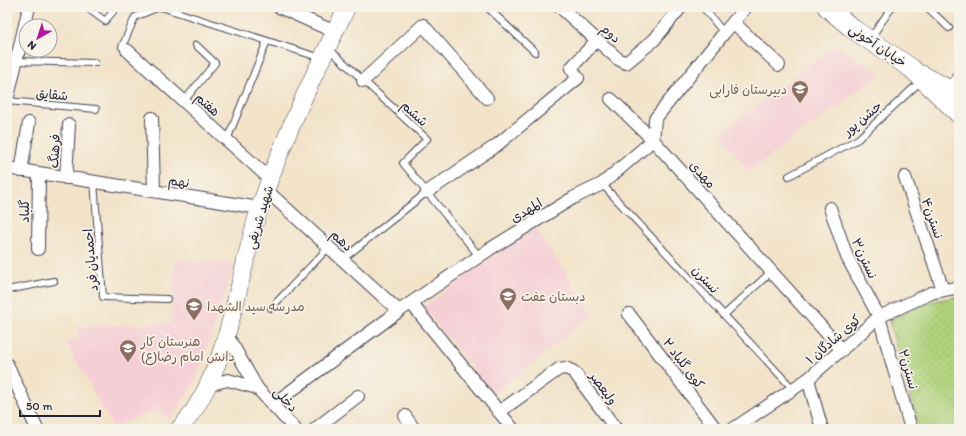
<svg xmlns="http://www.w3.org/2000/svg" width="966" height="436" viewBox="0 0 966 436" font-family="Itim,'Playpen Sans Arabic',sans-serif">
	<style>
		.built { fill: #f6cfd6 }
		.grass { fill: url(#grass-dots); stroke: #687a5b }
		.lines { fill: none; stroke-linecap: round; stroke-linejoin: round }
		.lane-casing { stroke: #413f50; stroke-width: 8 }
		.street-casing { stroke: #413f50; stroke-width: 14 }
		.secondary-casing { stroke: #413f50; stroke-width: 18 }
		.primary-casing { stroke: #413f50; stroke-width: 20 }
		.lane { stroke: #fff; stroke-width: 6 }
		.street { stroke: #fff; stroke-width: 12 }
		.secondary { stroke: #fff; stroke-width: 17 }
		.primary { stroke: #fff; stroke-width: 19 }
		.labels { text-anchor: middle; stroke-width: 3.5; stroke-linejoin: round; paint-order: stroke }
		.street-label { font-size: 13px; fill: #22223b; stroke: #f7f3e8 }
		.education-label { font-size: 13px; fill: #785e54; stroke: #f7f3e8; text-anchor: start }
	</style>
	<defs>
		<pattern id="grass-dots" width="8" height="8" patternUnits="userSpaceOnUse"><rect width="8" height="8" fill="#afd27b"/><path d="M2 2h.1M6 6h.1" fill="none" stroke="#96b46b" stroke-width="1.8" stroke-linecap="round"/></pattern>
	</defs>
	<rect width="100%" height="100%" fill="#f7f3e8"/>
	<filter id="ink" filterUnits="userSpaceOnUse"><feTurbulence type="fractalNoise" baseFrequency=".025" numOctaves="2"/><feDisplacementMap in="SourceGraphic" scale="8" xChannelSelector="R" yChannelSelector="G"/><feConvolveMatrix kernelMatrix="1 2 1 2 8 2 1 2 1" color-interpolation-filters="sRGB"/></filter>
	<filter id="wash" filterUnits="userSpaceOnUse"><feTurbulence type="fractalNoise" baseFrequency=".012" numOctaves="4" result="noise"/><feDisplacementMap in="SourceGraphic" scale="16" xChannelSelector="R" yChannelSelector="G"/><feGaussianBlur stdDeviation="0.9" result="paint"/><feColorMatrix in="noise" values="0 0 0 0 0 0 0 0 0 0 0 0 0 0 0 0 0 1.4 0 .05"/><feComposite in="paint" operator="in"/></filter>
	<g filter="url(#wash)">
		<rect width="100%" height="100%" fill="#f2e3c9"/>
		<g class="built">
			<polygon points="836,45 881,74 750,171 720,134"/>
			<polygon points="535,227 593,315 493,394 423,307"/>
			<polygon points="175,259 235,264 194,384 170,419 155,410 113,427 66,342 79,338 77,327 171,323"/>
		</g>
		<polygon class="grass" points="959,296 959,429 919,429 889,321 929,302"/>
	</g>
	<g filter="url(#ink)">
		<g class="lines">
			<g class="lane-casing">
				<g id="lane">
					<polyline points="86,7 105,21 117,7"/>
					<polyline points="161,7 321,58"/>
					<polyline points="333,7 342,13"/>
					<polyline points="487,7 535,52"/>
					<polyline points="703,7 724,33"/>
					<polyline points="927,7 949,28"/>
					<polyline points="870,39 892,7"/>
					<polyline points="328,48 427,139 403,163 479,256"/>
					<polyline points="127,50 122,47 135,17 159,7"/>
					<polyline points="16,61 95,63"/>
					<polyline points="948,87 959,73"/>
					<polyline points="7,101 96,109"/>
					<polyline points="184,101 215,63 196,45"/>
					<polyline points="227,140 267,41"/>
					<polyline points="789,176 858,139 921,81"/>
					<polyline points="94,182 103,297 167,299"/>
					<polyline points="602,184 793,389"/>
					<polyline points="343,259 427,192"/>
					<polyline points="7,290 54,281"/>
					<polyline points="271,308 329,247"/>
					<polyline points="724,315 771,272"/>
				</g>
			</g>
			<g class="street-casing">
				<g id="street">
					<polyline points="279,7 335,32"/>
					<polyline points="560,7 618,59 626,63 654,40 681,7"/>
					<polyline points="733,22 779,65"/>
					<polyline points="127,50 270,179"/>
					<polyline points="363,81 423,25 487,98"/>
					<polyline points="611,99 653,140 842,350"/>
					<polyline points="7,101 29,7"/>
					<polyline points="152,118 154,191"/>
					<polyline points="653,140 655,119 724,33 746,7"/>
					<polyline points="7,168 260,208"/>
					<polyline points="21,171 29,123"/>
					<polyline points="905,177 943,290"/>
					<polyline points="66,178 69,125"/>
					<polyline points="266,190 399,311"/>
					<polyline points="427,192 497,145 578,78 571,68 597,40"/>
					<polyline points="830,208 847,257 879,317 911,429"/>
					<polyline points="38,249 39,174"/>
					<polyline points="411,303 513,429"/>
					<polyline points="629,314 716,429"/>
					<polyline points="227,335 257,388 295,429"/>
					<polyline points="7,364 37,429"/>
					<polyline points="808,379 822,429"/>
					<polyline points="207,385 228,380 257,388"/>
					<polyline points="272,405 399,311 490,249 573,198 602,184 653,140"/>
					<polyline points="499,412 559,369 566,368 574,372 616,429"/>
					<polyline points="405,416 414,429"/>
					<polyline points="315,429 358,396"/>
					<polyline points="733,429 808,379 879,317 931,293 959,287"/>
				</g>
			</g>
			<g class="secondary-casing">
				<g id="secondary">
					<polyline points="922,74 959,94"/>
					<path d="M179 429C229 376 238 274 260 207 283 138 315 72 347 7"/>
				</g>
			</g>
			<g class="primary-casing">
				<polyline id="primary" points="827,7 853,29 911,68 959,114"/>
			</g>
			<use href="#lane" class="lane"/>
			<use href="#street" class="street"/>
			<use href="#secondary" class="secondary"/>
			<use href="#primary" class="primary"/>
		</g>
	</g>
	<defs>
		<g id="school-pin" transform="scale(0.9)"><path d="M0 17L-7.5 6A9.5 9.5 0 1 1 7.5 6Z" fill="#8d6e63" stroke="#f7f3e8"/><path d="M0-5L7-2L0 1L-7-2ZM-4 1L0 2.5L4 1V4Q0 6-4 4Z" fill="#fff"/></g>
	</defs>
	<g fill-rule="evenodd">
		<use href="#school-pin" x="800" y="89"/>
		<use href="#school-pin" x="508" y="296"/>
		<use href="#school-pin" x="194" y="306"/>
		<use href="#school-pin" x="128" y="348"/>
	</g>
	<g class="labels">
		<g class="street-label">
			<text transform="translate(611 33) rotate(41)" y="5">دوم</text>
			<text transform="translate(878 45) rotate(34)" y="5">خیابان آخونی</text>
			<text transform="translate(52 94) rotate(5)" y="5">شقایق</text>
			<text transform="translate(208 104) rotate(42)" y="5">هفتم</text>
			<text transform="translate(415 113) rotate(43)" y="5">ششم</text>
			<text transform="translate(862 118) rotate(-40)" y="5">جشن پور</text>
			<text transform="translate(54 151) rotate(-87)" y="5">فرهنگ</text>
			<text transform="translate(703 174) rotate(48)" y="5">مهدی</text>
			<text transform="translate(179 181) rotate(9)" y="5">نهم</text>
			<text transform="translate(526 210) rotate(-31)" y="5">المهدی</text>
			<text transform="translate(24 211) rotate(-89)" y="5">گلباد</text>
			<text transform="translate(259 217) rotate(-73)" y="5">شهید شریفی</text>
			<text transform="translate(933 218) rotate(71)" y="5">نسترن۴</text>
			<text transform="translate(342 240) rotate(42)" y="5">دهم</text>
			<text transform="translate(865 258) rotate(65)" y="5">نسترن۳</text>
			<text transform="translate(90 260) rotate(-95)" y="5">احمدیان فرد</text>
			<text transform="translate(706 279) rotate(47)" y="5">نسترن</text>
			<text transform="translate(833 339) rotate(-41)" y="5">کوی شادگان ۱</text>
			<text transform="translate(684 363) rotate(53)" y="5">کوی گلباد ۲</text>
			<text transform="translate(909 369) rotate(74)" y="5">نسترن۲</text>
			<text transform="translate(604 388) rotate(54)" y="5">ولیعصر</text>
			<text transform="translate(286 399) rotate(47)" y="5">دخلی</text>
		</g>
		<g class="education-label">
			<text x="787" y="94" text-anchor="end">دبیرستان فارابی</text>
			<text x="521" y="301">دبستان عفت</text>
			<text x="207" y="311">مدرسه سید الشهدا</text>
			<text x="141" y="346">هنرستان کار<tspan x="141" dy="15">دانش امام رضا(ع)</tspan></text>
		</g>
	</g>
	<rect width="966" height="436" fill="none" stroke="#f7f3e8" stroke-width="24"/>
	<g transform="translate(38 38) rotate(219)"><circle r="19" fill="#f7f3e8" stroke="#a29fa3"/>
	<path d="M0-3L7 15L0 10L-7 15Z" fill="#b5179e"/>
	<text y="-6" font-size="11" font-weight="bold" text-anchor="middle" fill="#22223b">N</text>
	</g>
	<path d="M20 410v6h80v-6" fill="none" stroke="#22223b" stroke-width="2"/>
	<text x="26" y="410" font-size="12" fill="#22223b" stroke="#f7f3e8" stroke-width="3" paint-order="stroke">50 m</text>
</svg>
